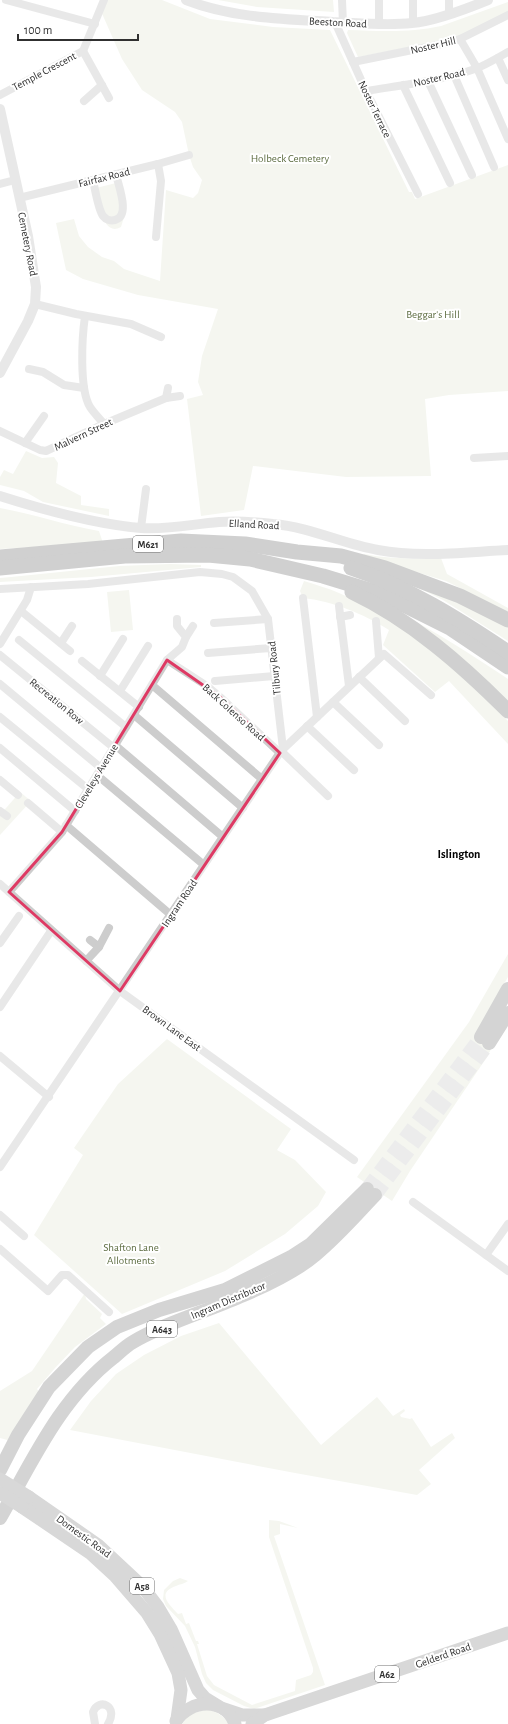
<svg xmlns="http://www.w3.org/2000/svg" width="508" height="1724" viewBox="0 0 508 1724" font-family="'Alegreya Sans',sans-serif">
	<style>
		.green { fill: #e8ecde }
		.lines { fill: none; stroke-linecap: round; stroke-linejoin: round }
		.trunk-tunnel { stroke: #d6d6d6; stroke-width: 14; stroke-dasharray: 14 7; stroke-linecap: butt }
		.minor { stroke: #cdcdcd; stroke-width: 8 }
		.tertiary { stroke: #cdcdcd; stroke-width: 10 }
		.primary { stroke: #a8a8a8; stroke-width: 13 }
		.trunk { stroke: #a0a0a0; stroke-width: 14 }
		.motorway { stroke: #979797; stroke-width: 15 }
		.primary-bridge { stroke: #a8a8a8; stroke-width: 13 }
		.marked { fill: none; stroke: #de3a64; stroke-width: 3; stroke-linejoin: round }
		.labels { text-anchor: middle; stroke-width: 4; stroke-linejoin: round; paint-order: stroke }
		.shield { fill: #fff; stroke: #6e6e6e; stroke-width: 1 }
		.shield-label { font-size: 10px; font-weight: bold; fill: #303030 }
		.street-label { font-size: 11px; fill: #303030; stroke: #fff }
		.park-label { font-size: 11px; fill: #5a6a3e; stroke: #fff }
		.neighbourhood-label { font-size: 12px; font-weight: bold; fill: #000; stroke: #fff }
	</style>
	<rect width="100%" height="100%" fill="#fff"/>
	<g class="green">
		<polygon points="104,0 162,0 210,19 273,27 330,30 409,192 412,192 415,199 508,165 508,391 449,395 425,399 431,476 346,477 253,466 244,510 201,516 187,399 203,395 198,382 202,356 218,309 138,295 83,279 66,270 56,223 74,219 79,236 88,247 102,257 114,261 124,269 160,281 166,190 193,198 198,193 202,180 193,167 189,155 182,122 175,112 142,90 122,59 100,9"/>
		<polygon points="218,0 333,0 334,12 257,7"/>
		<path d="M508 2V14L457 38 358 57 347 33 348 30C380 31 410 33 441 26Z"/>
		<path d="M116 183 124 217 121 227C102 238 99 199 96 188Z"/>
		<polygon points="26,451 42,458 54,457 58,463 56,483 81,496 81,505 109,509 109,516 43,502 24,491 0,485 0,477 4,470 13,474"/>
		<path d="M0 508C33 514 65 525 99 531L103 543 0 549Z"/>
		<path d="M364 554C389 559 415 559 441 558L447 574 508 608V612L446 581 363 556Z"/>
		<polygon points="170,564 201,565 201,567 91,577 0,582 0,578 11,577 119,566"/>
		<polygon points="397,577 430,588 508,625 508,641 443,600"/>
		<path d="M304 581C316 585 328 588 339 593 402 620 462 671 508 721V744L449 681 435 692 383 645 389 630C364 614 332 601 303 598L300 591Z"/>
		<polygon points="129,590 133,630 111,632 107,592"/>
		<path d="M395 610C434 631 471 654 508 679V707Z"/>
		<polygon points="20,792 31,801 0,835 0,815"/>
		<polygon points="508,954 508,977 476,1033 492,1047 487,1057 410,1171 392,1201 357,1177 469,1022"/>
		<polygon points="167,1039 291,1129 277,1150 295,1160 326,1192 318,1206 285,1234 225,1271 122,1314 34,1235 83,1155 74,1148 118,1084"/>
		<polygon points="85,1293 86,1299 102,1314 100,1318 106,1324 75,1347 55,1368 37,1389 39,1392 11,1441 0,1438 0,1391 32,1371"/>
		<polygon points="219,1323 321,1445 377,1397 393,1416 404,1409 405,1411 400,1415 401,1417 410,1419 412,1418 431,1447 452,1433 455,1438 419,1470 431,1484 417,1495 295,1473 70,1430 91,1401 116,1374 144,1355 181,1336"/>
		<path d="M269 1520 279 1521 298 1528 280 1524V1534L274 1536 325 1685 254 1709 244 1706 213 1690 206 1683 202 1674 195 1647 185 1626 166 1606 163 1599 164 1590 173 1581 180 1578 188 1581C184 1584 180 1584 176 1586 156 1593 169 1604 178 1614L182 1613 186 1624 189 1623 196 1641H198L199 1644H197L207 1676 214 1685 252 1705 295 1691 296 1680 311 1675 313 1672V1668L269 1537Z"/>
		<path d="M208 1709C218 1712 223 1716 229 1724H182L190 1714Z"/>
	</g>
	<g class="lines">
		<g class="trunk-tunnel">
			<polyline points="367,1189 481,1037"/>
			<polyline points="375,1195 489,1043"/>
		</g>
		<g class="minor">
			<polyline points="6,0 95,24"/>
			<polyline points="342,0 343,23"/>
			<polyline points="379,0 379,24"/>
			<polyline points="413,0 413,23"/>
			<polyline points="449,0 449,14"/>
			<polyline points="335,22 366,91 418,194"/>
			<polyline points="460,39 477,68 508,139"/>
			<polyline points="83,51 109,98"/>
			<polyline points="498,58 508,80"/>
			<polyline points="353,62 447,43 460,39 508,15"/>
			<polyline points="454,75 494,167"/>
			<polyline points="428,81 472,175"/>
			<polyline points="403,85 450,183"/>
			<path d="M366 91C403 85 440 81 475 69 486 65 497 58 508 52"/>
			<polyline points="0,95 83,51 104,0"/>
			<polyline points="84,101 102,85"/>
			<path d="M93 180C95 189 98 209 103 216 106 220 111 221 115 220 131 216 118 185 116 174"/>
			<polyline points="0,184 15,180"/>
			<polyline points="19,198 158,164 189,155"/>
			<polyline points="156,237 161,181 158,164"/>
			<polyline points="35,304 76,314 131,324 161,337"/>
			<path d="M85 316C82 337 79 389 90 407 94 413 99 418 104 424"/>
			<polyline points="29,369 43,372 64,385 84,388"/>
			<polyline points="166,398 168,388"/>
			<polyline points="0,431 40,450 46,451 104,424 166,398 180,396"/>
			<polyline points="25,443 44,416"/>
			<polyline points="474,458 508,456"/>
			<polyline points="141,528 146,489"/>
			<polyline points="0,589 88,584 200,572 222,574 233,577 252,591 268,619 283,749"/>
			<polyline points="303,598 317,717"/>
			<polyline points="339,606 349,686"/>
			<polyline points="21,611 70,651"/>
			<polyline points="340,617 350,615"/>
			<polyline points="376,621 379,658"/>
			<polyline points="214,623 268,619"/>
			<polyline points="186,637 193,626"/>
			<polyline points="19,640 126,727"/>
			<polyline points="61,643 72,626"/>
			<polyline points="0,644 27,600 31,587"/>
			<polyline points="208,653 271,648"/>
			<polyline points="0,655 114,748"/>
			<polyline points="167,660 207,686 220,697 280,753"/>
			<polyline points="82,661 139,707"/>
			<polyline points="100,676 123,639"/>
			<polyline points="359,677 405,721"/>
			<polyline points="215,681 274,676"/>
			<polyline points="0,684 101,768"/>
			<polyline points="152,685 262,779"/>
			<polyline points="120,691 148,646"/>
			<polyline points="333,702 379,745"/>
			<polyline points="134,715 243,808"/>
			<polyline points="0,717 88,789"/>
			<polyline points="307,726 354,770"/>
			<polyline points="115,745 223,837"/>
			<polyline points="0,748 75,811"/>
			<polyline points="281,751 328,796"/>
			<polyline points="97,775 204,865"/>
			<polyline points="0,780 18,795"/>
			<polyline points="28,803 62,832"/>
			<polyline points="0,811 7,816"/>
			<polyline points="66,825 171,915"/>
			<polyline points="0,884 120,991 354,1160"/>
			<polyline points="9,892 62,832 167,660 182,647 186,637 177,626 177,619"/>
			<polyline points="90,940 99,947"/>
			<polyline points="0,943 19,916"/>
			<polyline points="86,961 99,947 109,928"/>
			<polyline points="0,1007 51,931"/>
			<polyline points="0,1056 49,1097"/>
			<polyline points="0,1167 281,751 384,654 431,695"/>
			<polyline points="413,1202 508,1271"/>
			<polyline points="0,1215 24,1236"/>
			<polyline points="0,1249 48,1291 62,1275 68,1275 109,1312"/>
			<polyline points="486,1255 508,1224"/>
			<path d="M95 1724 93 1712C99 1697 119 1706 108 1724"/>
		</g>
		<g class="tertiary">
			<path d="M186 0C232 18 284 19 333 22 359 23 386 26 412 23 435 21 466 9 488 0"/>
			<polyline points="0,109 28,236 36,287 35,304 28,321 0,373"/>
			<path d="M0 496C44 510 94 524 141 528 167 530 193 524 219 522 237 521 255 522 273 524 310 527 343 544 378 550 420 558 466 552 508 550"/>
		</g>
		<g class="primary">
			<polyline points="29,1497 98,1545 142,1586 158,1607 171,1629 198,1690 205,1698 218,1706"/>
			<polyline points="22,1507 90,1553 115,1576 147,1613 160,1634 178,1673 181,1690 177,1719"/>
			<polyline points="224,1709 242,1715 265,1715"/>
			<path d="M176 1721C190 1699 225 1697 235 1724"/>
			<polyline points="252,1724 265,1715 508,1633"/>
		</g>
		<g class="trunk">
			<polyline points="481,1037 508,989"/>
			<polyline points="489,1043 508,1013"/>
			<polyline points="0,1470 18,1435 49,1387 88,1347 117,1327 159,1310 225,1290 291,1257 311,1244 367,1189"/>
			<path d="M0 1518C33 1460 60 1399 114 1357 120 1352 126 1346 133 1342 167 1322 206 1312 241 1296 263 1287 298 1270 315 1255 337 1237 355 1216 375 1195"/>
		</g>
		<g class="motorway">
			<polyline points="0,557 181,541 245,544 297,552 341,556 385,568 460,596 508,620"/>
			<polyline points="0,568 125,556 208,555 250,559 323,576 382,594 450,628 508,667"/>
			<path d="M351 568C408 587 459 619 508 652"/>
			<path d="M352 592C411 620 462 665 508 711"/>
		</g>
		<g class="primary-bridge">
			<polyline points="0,1479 29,1497"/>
			<polyline points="0,1493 22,1507"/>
		</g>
	</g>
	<path d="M0 0H508V1724H0ZM167 660 220 697 280 753 120 991 9 892 62 832Z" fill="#fff" fill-opacity=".55" fill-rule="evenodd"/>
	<path class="marked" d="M167 660 220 697 280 753 120 991 9 892 62 832Z"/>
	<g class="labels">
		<g class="shield">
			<rect x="133" y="536" width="30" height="16" rx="3"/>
			<rect x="147" y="1321" width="30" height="16" rx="3"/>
			<rect x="130" y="1578" width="24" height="16" rx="3"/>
			<rect x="375" y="1666" width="24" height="16" rx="3"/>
		</g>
		<g class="shield-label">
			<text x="148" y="548">M621</text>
			<text x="162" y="1333">A643</text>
			<text x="142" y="1590">A58</text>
			<text x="387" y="1678">A62</text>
		</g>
		<g class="street-label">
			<text transform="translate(338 22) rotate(3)" y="4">Beeston Road</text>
			<text transform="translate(433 45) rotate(-13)" y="4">Noster Hill</text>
			<text transform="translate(44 71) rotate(-28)" y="4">Temple Crescent</text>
			<text transform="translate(439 77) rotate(-13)" y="4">Noster Road</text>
			<text transform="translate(375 109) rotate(64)" y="4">Noster Terrace</text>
			<text transform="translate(104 177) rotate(-14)" y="4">Fairfax Road</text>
			<text transform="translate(28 244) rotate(79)" y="4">Cemetery Road</text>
			<text transform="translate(83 434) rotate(-25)" y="4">Malvern Street</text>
			<text transform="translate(254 524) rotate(3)" y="4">Elland Road</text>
			<text transform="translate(274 668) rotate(-96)" y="4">Tilbury Road</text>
			<text transform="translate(57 701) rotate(39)" y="4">Recreation Row</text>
			<text transform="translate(234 712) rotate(42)" y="4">Back Colenso Road</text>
			<text transform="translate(96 776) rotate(-59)" y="4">Cleveleys Avenue</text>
			<text transform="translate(179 903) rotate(-56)" y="4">Ingram Road</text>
			<text transform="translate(172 1028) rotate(36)" y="4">Brown Lane East</text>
			<text transform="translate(228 1300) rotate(-23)" y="4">Ingram Distributor</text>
			<text transform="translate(84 1536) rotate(36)" y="4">Domestic Road</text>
			<text transform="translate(443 1655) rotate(-19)" y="4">Gelderd Road</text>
		</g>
		<g class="park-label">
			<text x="290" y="162">Holbeck Cemetery</text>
			<text x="433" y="318">Beggar's Hill</text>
			<text x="131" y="1251">Shafton Lane<tspan x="131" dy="13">Allotments</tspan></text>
		</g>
		<g class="neighbourhood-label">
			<text x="459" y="858">Islington</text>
		</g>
	</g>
	<path d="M18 34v6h120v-6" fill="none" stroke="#303030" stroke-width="2"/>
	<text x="24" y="34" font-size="12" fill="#303030" stroke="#ffffff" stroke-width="3" paint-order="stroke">100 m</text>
</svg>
